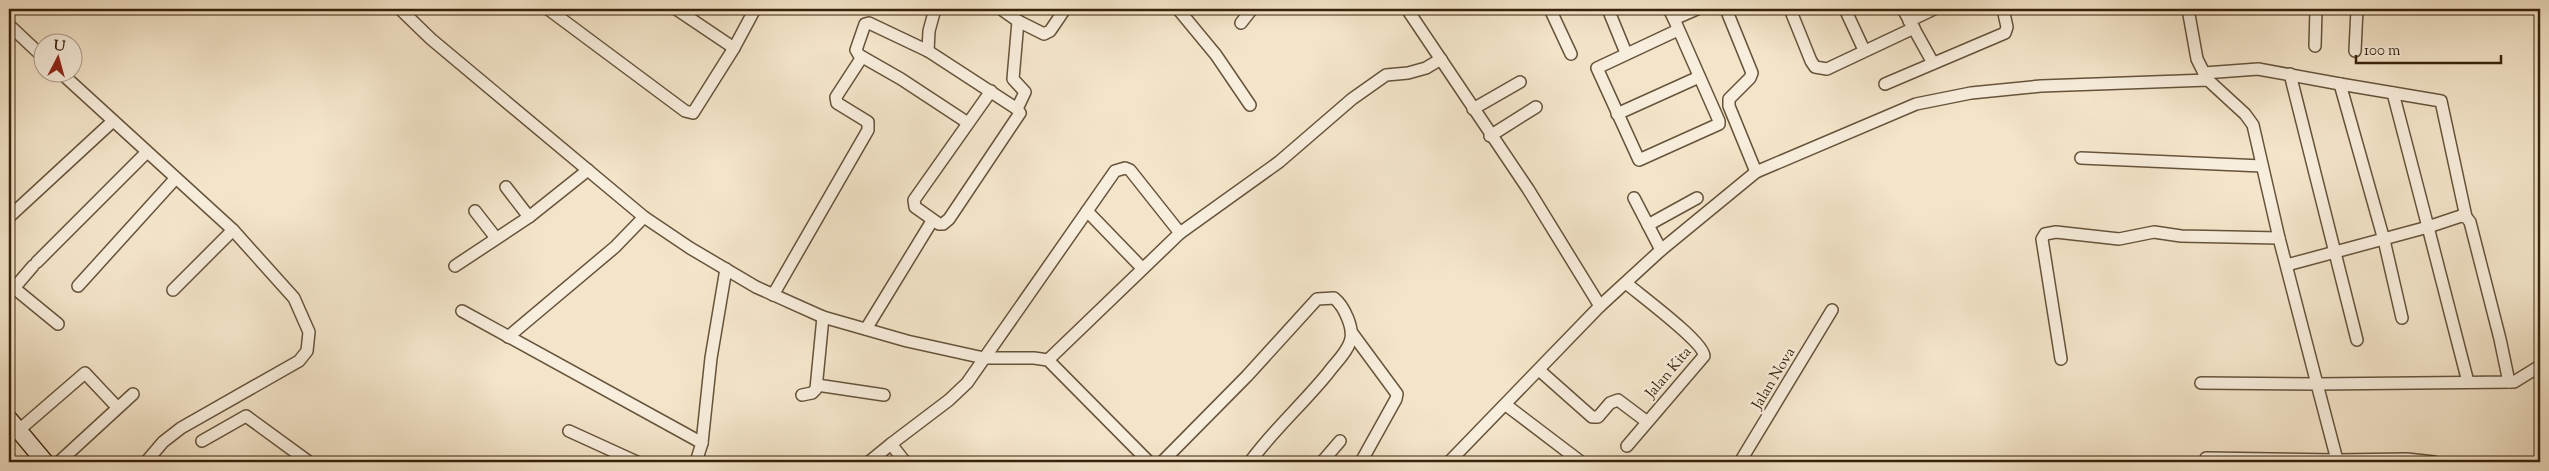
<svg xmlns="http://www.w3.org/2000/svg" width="2549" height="471" viewBox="0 0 2549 471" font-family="'Sorts Mill Goudy',serif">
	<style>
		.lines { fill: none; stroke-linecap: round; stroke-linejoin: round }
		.street-casing { stroke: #66533a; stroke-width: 14 }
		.secondary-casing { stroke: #37220a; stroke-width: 19 }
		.street { stroke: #f8eedd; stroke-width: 11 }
		.secondary { stroke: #f8eedd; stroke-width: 16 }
		.labels { text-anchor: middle; stroke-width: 4.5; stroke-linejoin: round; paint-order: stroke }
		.street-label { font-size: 15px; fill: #37220a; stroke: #f8eedd }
	</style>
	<rect width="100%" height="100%" fill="#f4e5ca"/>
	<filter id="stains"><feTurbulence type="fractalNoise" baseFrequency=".004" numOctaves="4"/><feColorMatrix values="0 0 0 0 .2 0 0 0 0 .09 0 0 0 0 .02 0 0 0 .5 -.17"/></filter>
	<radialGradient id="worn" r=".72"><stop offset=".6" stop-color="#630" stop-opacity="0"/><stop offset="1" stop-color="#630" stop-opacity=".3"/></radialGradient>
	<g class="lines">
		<g class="street-casing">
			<g id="street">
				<polyline points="400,9 431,39 644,217 690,248 756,287 823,317 907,341 984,358 1034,358 1048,360 1149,462"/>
				<polyline points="548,9 685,111 693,113 734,48 755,9"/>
				<polyline points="676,9 734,48"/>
				<polyline points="1001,9 1018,21 1044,34 1050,31 1065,9"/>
				<polyline points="1178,9 1216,55 1250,105"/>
				<polyline points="1407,9 1528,189 1600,306"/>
				<polyline points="1550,9 1571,54"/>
				<polyline points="1608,9 1626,53"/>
				<polyline points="1669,9 1674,19 1719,121 1719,124 1639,160 1597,68 1678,30"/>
				<polyline points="1726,9 1752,73 1750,78 1729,99 1729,106 1756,172"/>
				<polyline points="1790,9 1811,61 1815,67 1827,69 1914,28"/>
				<polyline points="1845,9 1864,50"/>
				<polyline points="1903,9 1933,63"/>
				<polyline points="2188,9 2197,59 2207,79"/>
				<polyline points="1674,19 1697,9"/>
				<polyline points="1909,21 1934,9"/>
				<polyline points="1241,23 1252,9"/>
				<polyline points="9,25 42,56"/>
				<polyline points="2315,46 2316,9"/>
				<polyline points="928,51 929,31 935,9"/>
				<polyline points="2355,51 2357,9"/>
				<polyline points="60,72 233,230 294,298 309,332 307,351 299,361 181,428 163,442 146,462"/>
				<polyline points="2204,73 2258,69 2340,84"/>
				<polyline points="2290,74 2357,340"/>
				<polyline points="1885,84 2005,33 2007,27 2003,9"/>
				<polyline points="991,91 914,200 915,207 939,224 943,224 949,219 1020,113 1017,109 1025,92 1013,79 1018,21"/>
				<polyline points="2393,93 2428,227 2461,216 2466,217 2470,222 2500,339 2509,382"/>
				<polyline points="1473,109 1520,82"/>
				<polyline points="1617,114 1699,77"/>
				<polyline points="968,123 901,79 859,55 856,50 865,24 869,23 928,51 1017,109"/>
				<polyline points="1490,136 1536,107"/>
				<polyline points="2081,158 2262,166"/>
				<polyline points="506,187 529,217"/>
				<polyline points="1634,198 1661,250"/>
				<polyline points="475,211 496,238"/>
				<polyline points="1087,211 1142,268"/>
				<polyline points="9,217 113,121"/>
				<polyline points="1648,225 1697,198"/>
				<polyline points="37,262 146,153"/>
				<polyline points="2287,265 2428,227 2468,382"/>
				<polyline points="455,266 529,217 588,170"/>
				<path d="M1626 283C1640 295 1704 342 1704 356L1627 446"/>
				<polyline points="78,286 175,179"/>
				<polyline points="14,288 58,324"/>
				<polyline points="173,290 233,230"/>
				<polyline points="9,294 33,266"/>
				<polyline points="773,295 868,130 868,122 837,103 836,97 862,57"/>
				<polyline points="462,311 702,443"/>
				<polyline points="2402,318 2384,240 2340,84 2441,101 2466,217"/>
				<polyline points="866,329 932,221"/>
				<polyline points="1352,333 1397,394 1396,399 1361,462"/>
				<polyline points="508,337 615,247 644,217"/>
				<polyline points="2061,359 2042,239 2045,234 2056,232 2119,239 2154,232 2181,236 2279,238"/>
				<polyline points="1048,360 1180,233 1279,162 1352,99 1386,75 1408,73 1426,68 1441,59"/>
				<polyline points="1539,370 1592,417 1598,417 1610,403 1618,400 1646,421"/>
				<polyline points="2201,383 2317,384 2337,460 2407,459 2434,462"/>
				<polyline points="817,385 884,395"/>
				<polyline points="802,395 812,393 816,389 823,317"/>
				<polyline points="1506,405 1581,462"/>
				<polyline points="19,430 85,373 117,407"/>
				<polyline points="569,431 637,462"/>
				<polyline points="202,441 246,416 309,462"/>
				<polyline points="2206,458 2337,460"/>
				<polyline points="59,462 133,394"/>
				<polyline points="696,462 702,443 711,358 726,269"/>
				<polyline points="869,462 891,444"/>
				<polyline points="905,462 891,444 949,400 967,383 1115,171 1125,168 1130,170 1180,233"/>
				<path d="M1162 462 1247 376 1317 299 1334 298C1344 306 1355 329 1350 342 1346 354 1335 363 1328 373 1303 404 1273 430 1250 462"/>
				<polyline points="1322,462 1340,441"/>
				<polyline points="1449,462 1600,306 1661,250 1756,172 1916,104 1971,93 2041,86 2208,80 2245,114 2253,125 2279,238 2317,384 2514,382 2540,366"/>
				<polyline points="1740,462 1832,310"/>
			</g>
		</g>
		<g class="secondary-casing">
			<polyline id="secondary" points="9,419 45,462"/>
		</g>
		<use href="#street" class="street"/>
		<use href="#secondary" class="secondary"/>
	</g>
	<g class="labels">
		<g class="street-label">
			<text transform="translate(1668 372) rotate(-50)" y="5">Jalan Kita</text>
			<text transform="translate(1773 378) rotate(-59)" y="5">Jalan Nova</text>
		</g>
	</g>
	<rect width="2549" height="471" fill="none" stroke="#f4e5ca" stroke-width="30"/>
	<rect x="10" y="10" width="2529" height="451" fill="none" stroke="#37220a" stroke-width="2.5"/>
	<rect x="15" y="15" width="2519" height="441" fill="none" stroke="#37220a"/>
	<g transform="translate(58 58) rotate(6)"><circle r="24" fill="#f8eedd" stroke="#ab9c89"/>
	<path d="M0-4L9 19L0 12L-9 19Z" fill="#8f2418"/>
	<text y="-8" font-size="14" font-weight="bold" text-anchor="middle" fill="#37220a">U</text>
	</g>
	<path d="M2356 55v8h145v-8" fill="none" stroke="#37220a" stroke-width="2.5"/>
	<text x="2364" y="55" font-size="15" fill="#37220a" stroke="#f8eedd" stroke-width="4" paint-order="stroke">100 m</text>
	<rect width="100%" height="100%" filter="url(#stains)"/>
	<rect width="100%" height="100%" fill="url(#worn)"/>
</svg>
